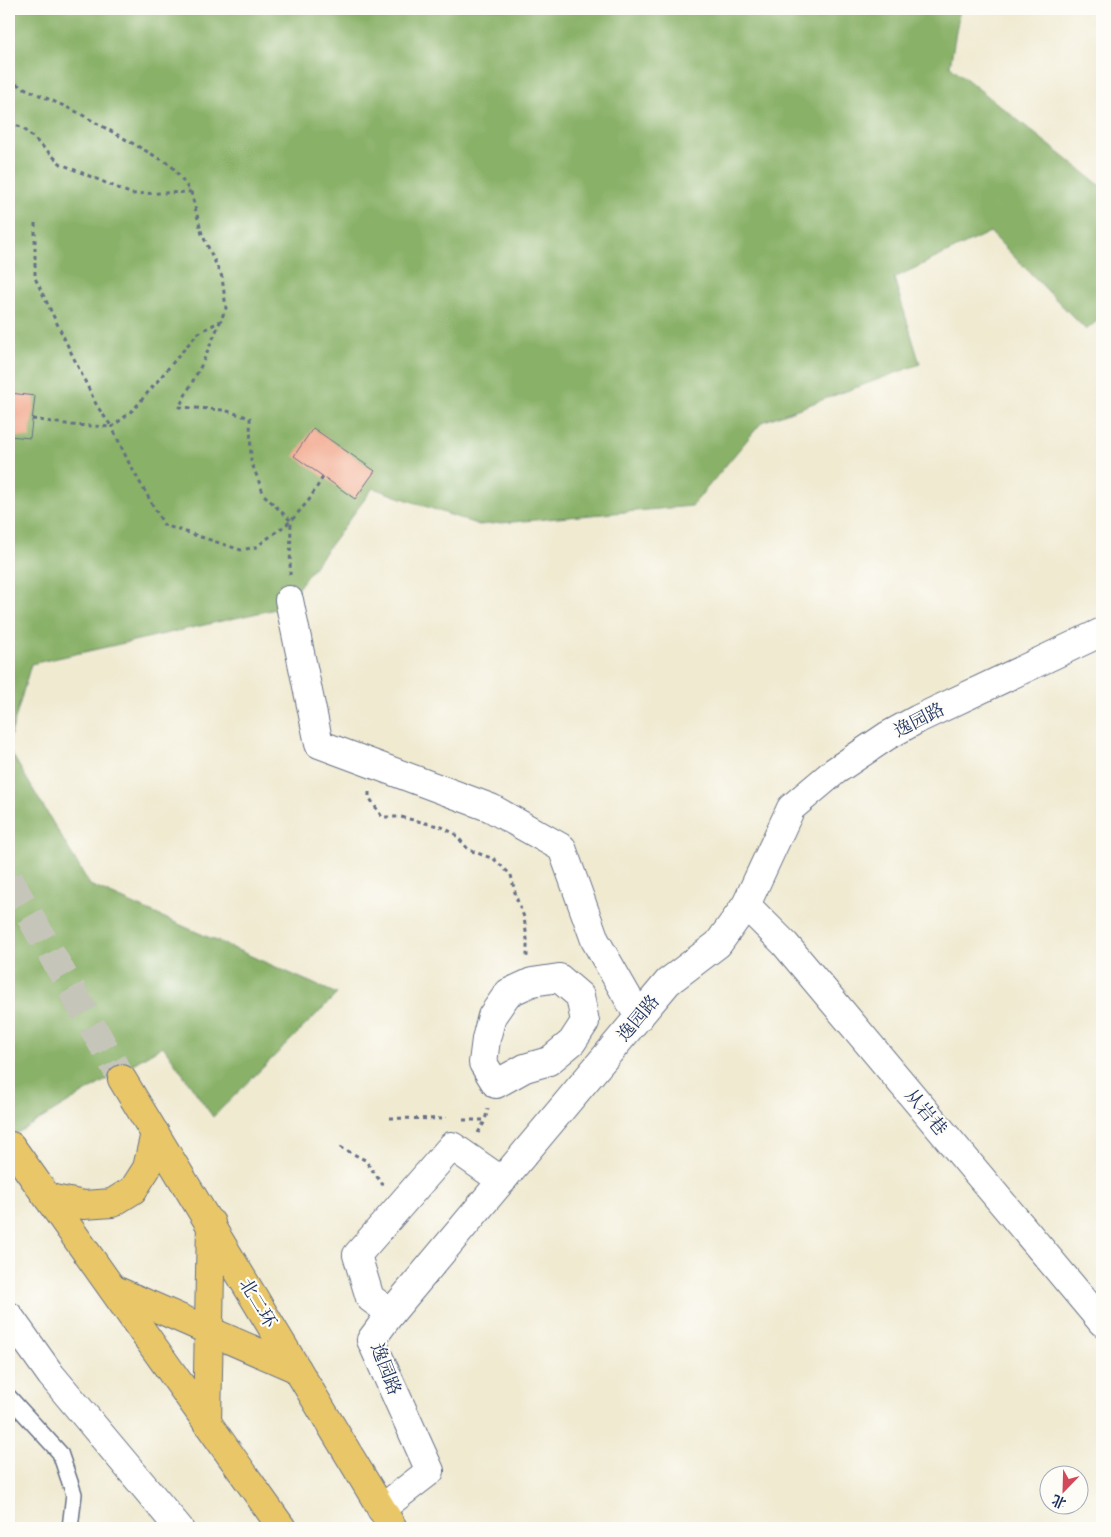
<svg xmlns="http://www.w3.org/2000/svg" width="1111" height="1537" viewBox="0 0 1111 1537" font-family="'IM FELL Great Primer','Noto Serif SC',serif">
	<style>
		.forest { fill: #89b167; stroke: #527062 }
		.building { fill: #f2a68a }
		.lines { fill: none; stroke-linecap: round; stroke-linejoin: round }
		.trunk-tunnel { stroke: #c5c5ba; stroke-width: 28; stroke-dasharray: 28 14; stroke-linecap: butt }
		.service-casing { stroke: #667086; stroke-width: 18 }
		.minor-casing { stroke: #667086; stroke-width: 30 }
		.tertiary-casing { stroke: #667086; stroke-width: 30 }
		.trunk-casing { stroke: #667086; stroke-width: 30 }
		.path { stroke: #667086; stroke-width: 3; stroke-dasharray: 4 4; stroke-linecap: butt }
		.service { stroke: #fff; stroke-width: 15 }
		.minor { stroke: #fff; stroke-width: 28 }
		.tertiary { stroke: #fff; stroke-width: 28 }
		.trunk { stroke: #e9c769; stroke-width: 28 }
		.labels { text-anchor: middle; stroke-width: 4.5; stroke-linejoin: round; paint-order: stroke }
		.street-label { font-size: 18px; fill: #1b2f5e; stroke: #fdfcf7 }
	</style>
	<rect width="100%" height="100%" fill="#fdfcf7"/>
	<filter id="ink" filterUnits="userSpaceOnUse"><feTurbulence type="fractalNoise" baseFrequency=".02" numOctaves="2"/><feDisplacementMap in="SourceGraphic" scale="10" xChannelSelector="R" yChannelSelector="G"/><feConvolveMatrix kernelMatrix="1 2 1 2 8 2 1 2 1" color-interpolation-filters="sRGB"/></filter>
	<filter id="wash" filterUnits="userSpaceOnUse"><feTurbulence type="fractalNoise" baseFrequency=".0096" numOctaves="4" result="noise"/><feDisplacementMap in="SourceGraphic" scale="20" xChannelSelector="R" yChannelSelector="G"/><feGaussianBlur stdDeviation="1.12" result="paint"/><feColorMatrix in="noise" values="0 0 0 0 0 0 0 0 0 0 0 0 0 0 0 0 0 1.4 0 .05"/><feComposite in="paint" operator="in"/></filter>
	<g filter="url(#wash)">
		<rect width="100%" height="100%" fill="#f0ead1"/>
		<g class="forest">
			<polygon points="9,9 960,9 950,66 1102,187 1102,317 1086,330 990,232 894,278 920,364 762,422 692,506 479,525 373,488 289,600 280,608 31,664 9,741"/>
			<polygon points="9,749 90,885 337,994 213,1117 163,1046 9,1138"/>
		</g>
		<g id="blocks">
			<g class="building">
				<polygon points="10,393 35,396 30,438 9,436"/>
				<polygon points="313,428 375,471 355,499 294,456"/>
			</g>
		</g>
	</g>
	<g filter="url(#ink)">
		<use href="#blocks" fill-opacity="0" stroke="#667086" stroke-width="1"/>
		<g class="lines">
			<polyline class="trunk-tunnel" points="9,879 122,1079"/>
			<g class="service-casing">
				<polyline id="service" points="9,1397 60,1453 74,1494 70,1528"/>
			</g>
			<g class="minor-casing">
				<g id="minor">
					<polyline points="289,600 319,744 491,808 562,848 595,940 639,1017"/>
					<polygon points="559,978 580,996 585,1022 572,1042 549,1061 525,1068 496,1084 483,1063 486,1039 492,1016 508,993 532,982"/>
					<polyline points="391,1313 370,1298 357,1255 452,1146 502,1181"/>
				</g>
			</g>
			<g class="tertiary-casing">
				<g id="tertiary">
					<polyline points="746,905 785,944 1102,1322"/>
					<polyline points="9,1316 51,1375 179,1528"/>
					<polyline points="381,1509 430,1471 371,1340 391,1313 668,982 718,944 746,905 791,808 835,771 887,736 918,719 1102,632"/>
				</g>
			</g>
			<g class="trunk-casing">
				<g id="trunk">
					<polyline points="122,1079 393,1528"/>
					<polyline points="11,1146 282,1528"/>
					<polyline points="49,1198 84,1205 112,1203 133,1190 147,1168 155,1133"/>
					<polyline points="113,1289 297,1369"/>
					<polyline points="207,1423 211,1223"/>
				</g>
			</g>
			<g class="path">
				<polyline points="9,81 77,112 171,165 191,192 202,234 222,277 226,308 202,364 179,407 224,410 250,418 251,461 264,495 291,521 290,575"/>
				<polyline points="9,124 22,127 61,164 132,194 191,192"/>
				<polyline points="35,223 35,278 97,406 112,427"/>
				<polyline points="222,320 197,334 134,409 112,427 129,463 164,525 241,550 256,547 291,521 309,500 323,477"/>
				<polyline points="32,419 72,425 112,427"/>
				<polyline points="369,792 369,797 382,817 401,817 442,827 455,834 469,850 494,859 511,875 516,897 524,917 527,939 527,957"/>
				<polyline points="390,1118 447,1119"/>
				<polyline points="463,1120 485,1120 488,1109"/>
				<polyline points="478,1133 485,1121"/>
				<polyline points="340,1147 365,1160 383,1185"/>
			</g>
			<use href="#service" class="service"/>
			<use href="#minor" class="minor"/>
			<use href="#tertiary" class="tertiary"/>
			<use href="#trunk" class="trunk"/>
		</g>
	</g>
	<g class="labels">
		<g class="street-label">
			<text transform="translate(919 720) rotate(-27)" y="6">逸园路</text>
			<text transform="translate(638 1018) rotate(-50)" y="6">逸园路</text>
			<text transform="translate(926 1112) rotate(50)" y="6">从岩巷</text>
			<text transform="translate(258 1303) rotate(59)" y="6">北二环</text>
			<text transform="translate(386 1369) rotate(69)" y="6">逸园路</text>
		</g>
	</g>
	<rect width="1111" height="1537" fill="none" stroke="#fdfcf7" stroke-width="30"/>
	<g transform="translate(1064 1490) rotate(203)"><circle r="24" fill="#fdfcf7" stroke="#a3aaba"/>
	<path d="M0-4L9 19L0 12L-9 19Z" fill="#d1495b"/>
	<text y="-8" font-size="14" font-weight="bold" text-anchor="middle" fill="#1b2f5e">北</text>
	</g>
</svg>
